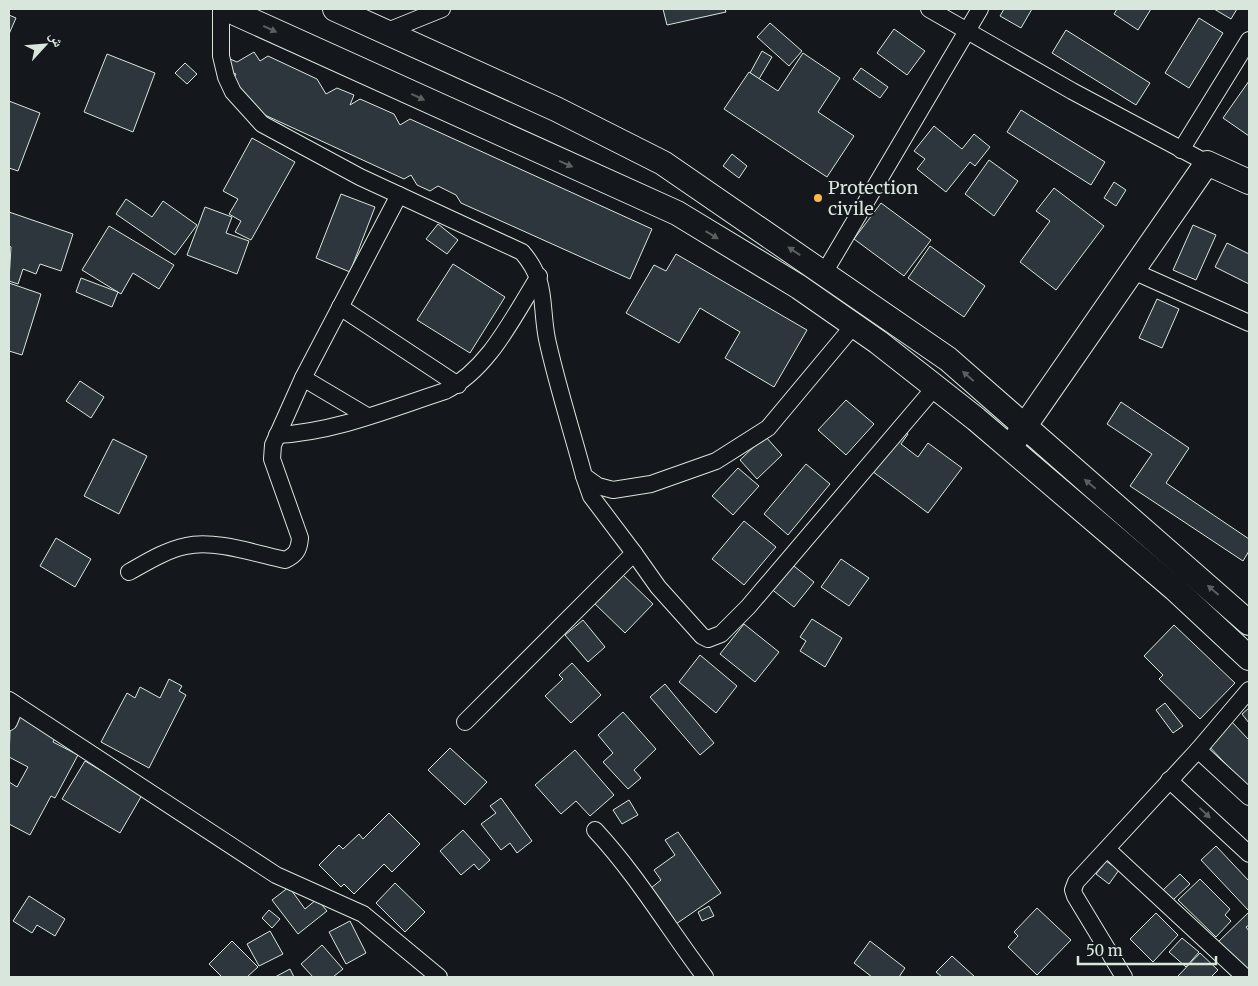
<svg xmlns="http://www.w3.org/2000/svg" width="1258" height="986" viewBox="0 0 1258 986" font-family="Merriweather,'Noto Naskh Arabic',serif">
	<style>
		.building { fill: #2c363c; stroke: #d8e6dc }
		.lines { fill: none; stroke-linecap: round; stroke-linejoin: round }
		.street-casing { stroke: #d8e6dc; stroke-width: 18 }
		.secondary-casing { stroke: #d8e6dc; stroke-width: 26 }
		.street { stroke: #14181c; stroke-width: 16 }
		.secondary { stroke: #14181c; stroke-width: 24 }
		.oneway { fill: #59605f }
		.poi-dot { fill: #ffb74d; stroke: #14181c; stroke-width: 2 }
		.labels { text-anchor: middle; stroke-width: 4; stroke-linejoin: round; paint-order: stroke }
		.poi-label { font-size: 18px; fill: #d8e6dc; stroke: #14181c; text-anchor: start }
	</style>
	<rect width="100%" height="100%" fill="#14181c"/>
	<g class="building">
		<polygon points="663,9 725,9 726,12 667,25"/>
		<polygon points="1004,9 1032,9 1021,28 1000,16"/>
		<polygon points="1117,9 1151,9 1138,30 1114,14"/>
		<polygon points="1214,9 1237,9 1231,19"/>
		<polygon points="9,15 16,18 9,34"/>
		<polygon points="1199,18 1223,33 1189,88 1165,73"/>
		<polygon points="770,23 802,51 789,66 757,37"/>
		<polygon points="894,29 925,51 907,75 877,53"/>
		<polygon points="1066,30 1150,83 1136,105 1052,53"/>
		<polygon points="762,51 772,57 759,79 750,73"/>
		<polygon points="254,52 260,61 268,56 317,79 326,94 337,88 354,95 350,105 360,99 394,114 400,125 410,119 652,229 630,279 461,203 456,195 438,186 430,191 417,185 411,175 404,179 254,110 234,78 236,74 229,71 224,63 230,59 237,62"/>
		<polygon points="803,53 840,78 818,112 854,136 827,177 724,109 749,72 778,91"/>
		<polygon points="107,54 155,73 133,132 84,112"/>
		<polygon points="185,63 197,74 187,84 175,73"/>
		<polygon points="861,68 888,87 880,98 853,79"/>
		<polygon points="1249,81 1249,136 1223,118"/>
		<polygon points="9,101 40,113 18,171 9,168"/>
		<polygon points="1021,110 1105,162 1091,185 1007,132"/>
		<polygon points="934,126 962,149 974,134 990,147 975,166 970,162 946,192 917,169 925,159 914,151"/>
		<polygon points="252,138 295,162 251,240 235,232 241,221 229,214 238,199 223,191"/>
		<polygon points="732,154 747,166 739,178 723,166"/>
		<polygon points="989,160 1018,181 994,216 965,194"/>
		<polygon points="1114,182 1126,190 1116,206 1104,198"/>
		<polygon points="1054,188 1104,226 1056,290 1020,262 1050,221 1036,211"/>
		<polygon points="341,194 375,207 350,272 316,258"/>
		<polygon points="126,199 152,217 163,201 197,225 175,255 116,214"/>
		<polygon points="881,203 931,240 904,276 854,239"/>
		<polygon points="205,207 232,217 226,233 249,241 237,274 187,255"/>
		<polygon points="9,212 73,234 61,271 40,264 36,274 23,269 18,284 9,281 11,247 9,246"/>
		<polygon points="438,224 458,240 447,254 426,239"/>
		<polygon points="1193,225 1216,235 1196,280 1173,270"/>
		<polygon points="109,226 174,265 159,289 133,273 121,294 82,270"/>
		<polygon points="1227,243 1249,254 1249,284 1215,267"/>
		<polygon points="930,246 985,286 964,317 908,278"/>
		<polygon points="676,254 807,330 774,387 725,358 740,332 700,308 679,343 626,313 654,265 666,271"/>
		<polygon points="453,264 505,297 470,353 417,320"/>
		<polygon points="81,278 118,292 112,307 76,292"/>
		<polygon points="9,283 41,294 22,355 9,351"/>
		<polygon points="1157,299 1179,309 1162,348 1139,338"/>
		<polygon points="80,381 104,397 91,418 66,401"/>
		<polygon points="846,400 874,424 846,455 818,430"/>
		<polygon points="1121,402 1189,448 1166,483 1249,539 1249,551 1243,561 1130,486 1152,454 1107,424"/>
		<polygon points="895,424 908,434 901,444 918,457 928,443 962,468 928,513 864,465"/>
		<polygon points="765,436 782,455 757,479 740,460"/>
		<polygon points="113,439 147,456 119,514 84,496"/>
		<polygon points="806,464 830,484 788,535 764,514"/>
		<polygon points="738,468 759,486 733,515 712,496"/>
		<polygon points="744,521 776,547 744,585 712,559"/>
		<polygon points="56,538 91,559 75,587 40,566"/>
		<polygon points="785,559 814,582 794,607 765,584"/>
		<polygon points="841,559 869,578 849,606 821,587"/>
		<polygon points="622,574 653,604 625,633 594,603"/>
		<polygon points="812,619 842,638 825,667 800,651 806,641 800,637"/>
		<polygon points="583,620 605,647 588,662 565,635"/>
		<polygon points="744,624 779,652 755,682 720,654"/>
		<polygon points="1174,625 1235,683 1200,719 1159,679 1163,675 1144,656"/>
		<polygon points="700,655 737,686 716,713 679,682"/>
		<polygon points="572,663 601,695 571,723 545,696 563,679 559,675"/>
		<polygon points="169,679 182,686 179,691 186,695 149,768 101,742 127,693 135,698 140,687 160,698"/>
		<polygon points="665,684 714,743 700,755 650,697"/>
		<polygon points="1165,703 1183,726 1173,733 1156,710"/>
		<polygon points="1249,708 1249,723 1242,714"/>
		<polygon points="11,709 57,734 53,742 78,755 55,798 51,796 30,835 9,824 9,782 17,787 28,767 9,757"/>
		<polygon points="623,712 656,749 634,770 641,778 628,789 603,762 613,753 598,735"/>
		<polygon points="1231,721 1249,740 1249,789 1207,744"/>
		<polygon points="450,748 487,782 465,805 428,770"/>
		<polygon points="575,750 614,795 590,816 576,801 561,814 535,785"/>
		<polygon points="85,761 142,795 120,833 62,799"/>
		<polygon points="501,798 532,841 517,853 510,843 501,850 481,824 496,813 490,806"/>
		<polygon points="629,800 638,815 622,824 613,810"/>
		<polygon points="389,813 420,844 392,872 384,864 354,894 344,884 341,887 319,865 339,845 343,849 359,834 363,839"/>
		<polygon points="463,830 490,860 479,870 474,864 461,875 440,851"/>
		<polygon points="678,832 721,893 676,924 651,888 661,880 654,870 675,855 665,840"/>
		<polygon points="1216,846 1249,881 1249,911 1201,860"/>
		<polygon points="1106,861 1119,870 1109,884 1096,874"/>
		<polygon points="1180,874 1190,884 1173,900 1163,890"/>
		<polygon points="1200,879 1230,909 1225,915 1231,921 1216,937 1178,900"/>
		<polygon points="395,883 425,912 405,932 376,903"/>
		<polygon points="289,887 305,909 317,899 327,911 298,934 272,900"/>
		<polygon points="29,896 65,919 55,936 37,925 32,933 13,921"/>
		<polygon points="709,906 714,916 702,921 698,912"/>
		<polygon points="1037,908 1071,940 1037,975 1008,947 1018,936 1014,932"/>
		<polygon points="269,910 280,919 272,928 262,918"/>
		<polygon points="1249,912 1249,925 1246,927 1249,931 1249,976 1218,942"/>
		<polygon points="1156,913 1178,935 1153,962 1130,939"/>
		<polygon points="350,921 366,953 346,964 329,932"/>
		<polygon points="270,931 283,954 259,966 247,944"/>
		<polygon points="1182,938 1199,952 1186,967 1169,952"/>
		<polygon points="232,941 258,967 247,977 222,977 209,964"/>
		<polygon points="870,941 905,968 899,977 872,977 854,963"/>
		<polygon points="322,945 343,969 333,977 313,977 301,964"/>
		<polygon points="1200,953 1218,970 1211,977 1177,977"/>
		<polygon points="952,956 975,977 942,977 936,972"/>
		<polygon points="290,969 294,977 275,977"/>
	</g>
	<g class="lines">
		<g class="street-casing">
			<g id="street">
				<path d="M221 9V56L226 77 233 92 262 124 360 177 522 252C548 282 540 303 547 339 557 385 572 431 584 476L598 486 613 490 651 484 716 461 768 428 854 325"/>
				<polyline points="929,9 1072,91 1207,163"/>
				<polyline points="385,32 442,9"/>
				<polyline points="1181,150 1249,40"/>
				<polyline points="1133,271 1249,323"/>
				<polyline points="824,273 980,9"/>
				<polyline points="340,307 458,385"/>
				<polyline points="303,378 367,416"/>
				<path d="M277 435C335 432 390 409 445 391 489 369 513 317 539 276"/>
				<polyline points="634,553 658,587 702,636 708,639 721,634 748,607 936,386"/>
				<path d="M129 572C147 562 166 550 186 546 214 539 257 554 285 560 296 555 299 550 300 538L272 459 273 445 303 378 399 195"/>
				<polyline points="9,700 276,875 363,914 439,977"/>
				<polyline points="9,722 16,705"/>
				<polyline points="465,722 634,553 591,496 584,476"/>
				<polyline points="1198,750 1249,797"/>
				<polyline points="1169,780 1249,854"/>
				<path d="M595 830C637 875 668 928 705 977"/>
				<polyline points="1107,849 1245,977"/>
				<polyline points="1124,977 1075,896 1073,890 1076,882 1198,750 1249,690"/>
			</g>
		</g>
		<g class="secondary-casing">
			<g id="secondary">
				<polyline points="226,9 677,213 799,287 878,342 976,419 1175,589 1249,658"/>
				<polyline points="335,9 556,109 663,163 948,359 1249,623"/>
				<polyline points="1015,440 1207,163 1249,182"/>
			</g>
		</g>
		<use href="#street" class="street"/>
		<use href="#secondary" class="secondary"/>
	</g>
	<defs><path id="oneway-solid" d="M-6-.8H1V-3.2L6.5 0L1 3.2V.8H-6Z" transform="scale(1.25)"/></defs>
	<g class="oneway">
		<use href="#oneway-solid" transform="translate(270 29) rotate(25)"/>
		<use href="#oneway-solid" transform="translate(418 97) rotate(25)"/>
		<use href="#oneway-solid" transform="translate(566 164) rotate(24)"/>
		<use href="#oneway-solid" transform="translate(712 235) rotate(31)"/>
		<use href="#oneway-solid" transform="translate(794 251) rotate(-146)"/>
		<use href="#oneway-solid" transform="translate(968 376) rotate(-139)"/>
		<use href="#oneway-solid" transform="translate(1090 484) rotate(-140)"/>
		<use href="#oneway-solid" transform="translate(1213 590) rotate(-139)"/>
		<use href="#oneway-solid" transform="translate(1205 813) rotate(43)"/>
	</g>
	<circle class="poi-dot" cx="818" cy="198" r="5"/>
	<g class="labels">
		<g class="poi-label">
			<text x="828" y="194">Protection<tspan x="828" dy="21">civile</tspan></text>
		</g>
	</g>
	<rect width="1258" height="986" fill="none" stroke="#d8e6dc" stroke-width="20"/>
	<g transform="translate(45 45) rotate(64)" stroke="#14181c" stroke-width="4" paint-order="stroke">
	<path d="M0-4L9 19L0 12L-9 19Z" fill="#d8e6dc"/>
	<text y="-8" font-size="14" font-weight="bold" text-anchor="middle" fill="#d8e6dc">ش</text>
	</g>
	<path d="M1078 956v8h138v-8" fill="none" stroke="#d8e6dc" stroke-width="2.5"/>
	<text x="1086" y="956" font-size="15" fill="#d8e6dc" stroke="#14181c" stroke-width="4" paint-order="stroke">50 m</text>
</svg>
